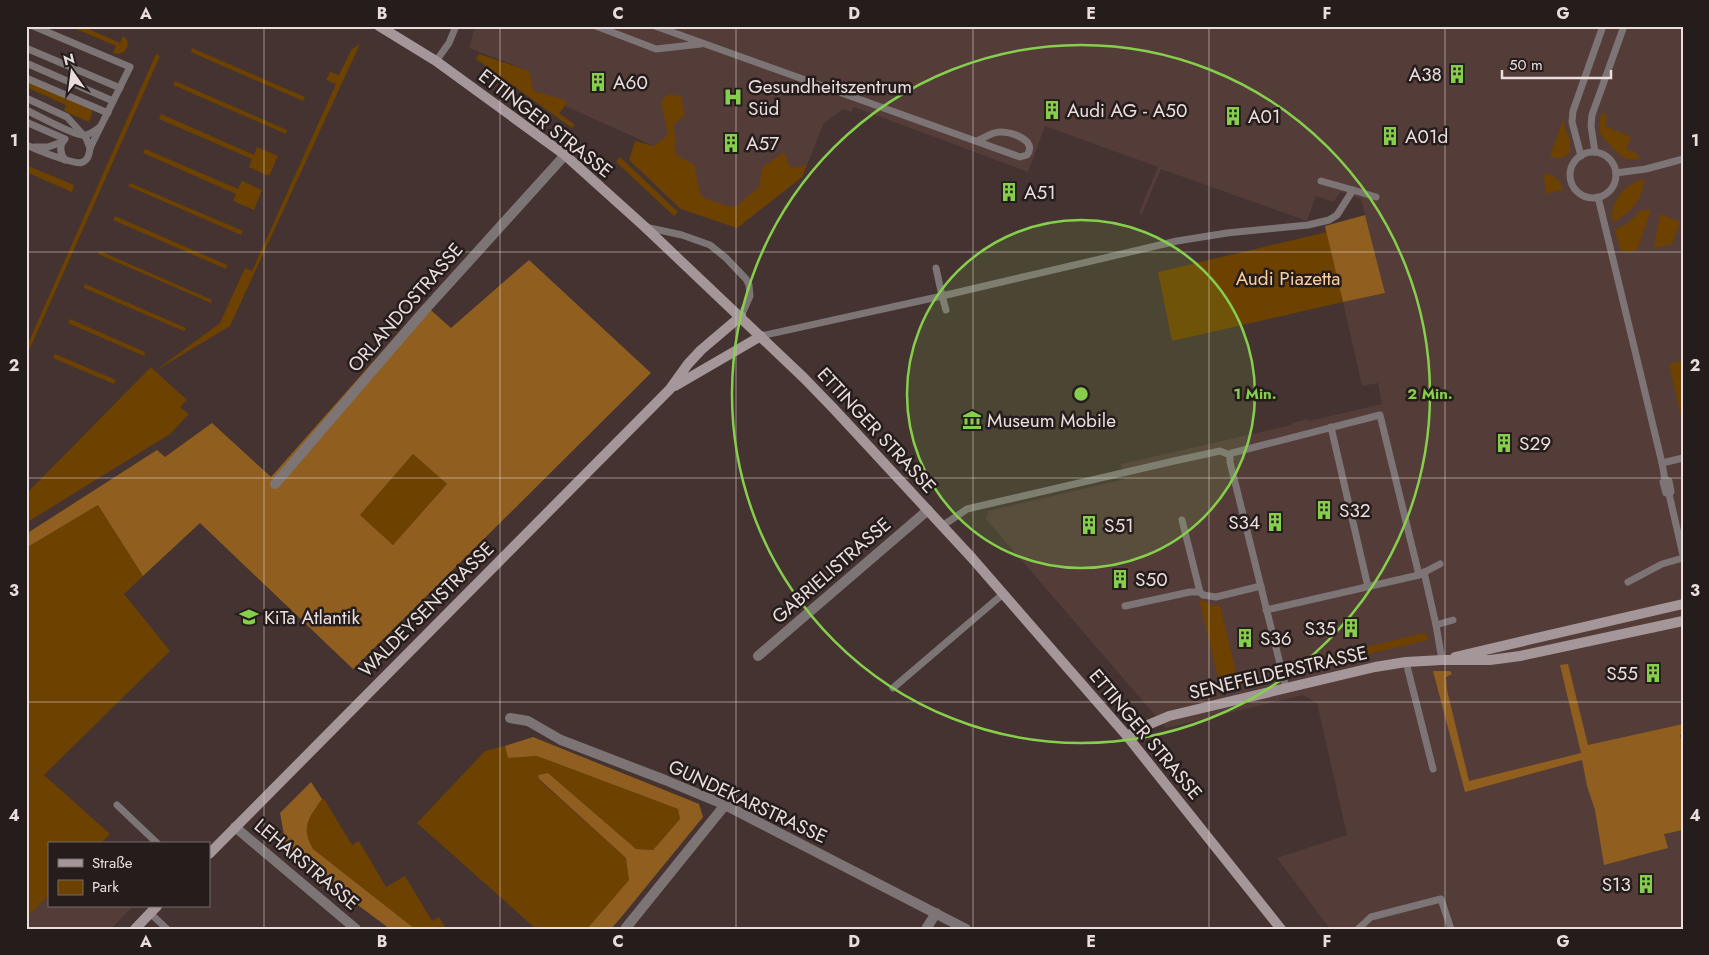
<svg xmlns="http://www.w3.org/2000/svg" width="1709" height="955" viewBox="0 0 1709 955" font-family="Jost,sans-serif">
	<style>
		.built { fill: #543c39 }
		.green { fill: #6d4200 }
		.forest { fill: #905f1f; fill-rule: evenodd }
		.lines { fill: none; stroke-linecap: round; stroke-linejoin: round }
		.lane { stroke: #7d7476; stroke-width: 7 }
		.street { stroke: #7d7476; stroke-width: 10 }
		.secondary { stroke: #a49699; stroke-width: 10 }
		.grid { fill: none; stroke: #eadedd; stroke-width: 1; stroke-opacity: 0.55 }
		.ring { fill: none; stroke: #86cf4c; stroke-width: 2.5 }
		.labels { text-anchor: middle; stroke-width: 5; stroke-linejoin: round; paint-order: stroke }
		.poi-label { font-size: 19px; fill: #eadedd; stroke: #251d1c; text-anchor: start }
		.street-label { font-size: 19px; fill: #eadedd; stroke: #251d1c }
		.park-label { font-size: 19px; fill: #facfa0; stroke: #251d1c }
		.centre { fill: #86cf4c; stroke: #251d1c; stroke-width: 2.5 }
		.ring-label { font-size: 15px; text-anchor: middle; font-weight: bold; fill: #86cf4c; stroke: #251d1c; stroke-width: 5; stroke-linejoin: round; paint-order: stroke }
		.neatline { fill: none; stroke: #eadedd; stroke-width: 2 }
		.grid-label { font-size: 16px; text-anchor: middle; font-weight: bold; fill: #eadedd }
	</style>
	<rect width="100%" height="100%" fill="#443331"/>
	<g class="built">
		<polygon points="475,26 1683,26 1683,929 1330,929 1277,858 1347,835 1317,703 1303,695 1166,728 986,519 988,511 1125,479 1121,464 1292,425 1292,423 1308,419 1309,421 1382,404 1378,383 1362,386 1343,302 1385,292 1361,199 1341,192 1333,202 1316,196 1307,221 1161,169 1142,214 1139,213 1158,167 1045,126 1028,172 854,107 851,112 843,109 824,123 802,177 737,228 681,209 655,185 654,146 534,92 529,71 469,48"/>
		<polygon points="49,895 49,906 133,906 111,929 26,929 26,918"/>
	</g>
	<g class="green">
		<polygon points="69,26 82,26 120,43 123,36 127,40 128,45 124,52 118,54 113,53 116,46"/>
		<polygon points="360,44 230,326 155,371 187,400 180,407 189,414 170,434 26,523 26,494 151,367 155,371 220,323 245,268 252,271 336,84 326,80 330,72 339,75 352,49"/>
		<polygon points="192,48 305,97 303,101 191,52"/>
		<polygon points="156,54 160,56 26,357 26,348"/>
		<polygon points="479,54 529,71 534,91 565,100 567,104 559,113 575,125 572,128 476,59"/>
		<polygon points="26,81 91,109 92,114 89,122 64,111 66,105 26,87"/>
		<polygon points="175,81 287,130 286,134 173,85"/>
		<polygon points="668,94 681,96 685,115 673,125 676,142 674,144 677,156 694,164 700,193 704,198 730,207 737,206 759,187 762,168 784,152 790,168 807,165 802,177 737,228 681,209 629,160 635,141 654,146 668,135 661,102"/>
		<path d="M1603 113 1607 116 1605 126 1631 137 1626 149 1635 152 1640 159C1631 161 1624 159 1618 153 1606 140 1595 136 1601 115Z"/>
		<polygon points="161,114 254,155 257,147 278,156 269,176 249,167 252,159 159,119"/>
		<path d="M1564 118 1565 131 1570 139V152C1564 159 1558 159 1550 156Z"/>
		<polygon points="145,149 238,189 242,181 262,190 254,210 233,201 236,194 143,153"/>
		<polygon points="620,157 678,212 674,216 616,162"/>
		<polygon points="26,165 74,185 72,192 26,172"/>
		<path d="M1545 173C1553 175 1560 180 1563 189L1546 194 1544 178Z"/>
		<path d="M1644 179C1644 198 1630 214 1613 222 1608 202 1626 183 1644 179Z"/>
		<polygon points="130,183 243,231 241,235 128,186"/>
		<polygon points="1641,210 1651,210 1637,250 1626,253 1620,249 1615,229 1627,224"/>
		<polygon points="1660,214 1680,222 1672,244 1654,248"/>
		<polygon points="115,216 227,265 226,269 113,220"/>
		<polygon points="1327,232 1343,302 1172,341 1158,272"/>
		<polygon points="100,251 212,300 211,303 98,254"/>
		<polygon points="85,284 186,328 184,331 174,327 84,288"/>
		<polygon points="70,319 145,352 144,356 68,323"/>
		<polygon points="55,354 116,380 114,384 53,358"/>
		<polygon points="1681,361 1683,371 1682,420 1669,364"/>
		<polygon points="413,454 447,484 393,545 360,515"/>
		<polygon points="98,505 143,576 124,594 170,651 44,775 110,834 100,844 49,844 49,895 26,918 26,548"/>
		<polygon points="1199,599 1214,606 1220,605 1237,677 1240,677 1242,685 1221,690"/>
		<polygon points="1424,633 1427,635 1428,640 1290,672 1290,665"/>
		<polygon points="505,746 508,758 537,756 678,809 680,819 653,850 636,849 548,773 538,775 539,780 626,858 630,880 587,929 536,929 417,823 485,751"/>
		<path d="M322 799H324L352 845 359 841 386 887 405 876 432 921 439 917 446 929H415L313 849C301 827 308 819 322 799Z"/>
	</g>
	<g class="forest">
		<polygon points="1365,215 1385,293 1343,302 1325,226"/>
		<path d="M529 260 651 373 353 669 200 523 143 576 98 505 26 548V534L157 450 165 457 212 423 271 477 424 304 451 328ZM413 454 447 484 393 545 360 515Z"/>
		<polygon points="1568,664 1588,745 1683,724 1683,734 1680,735 1683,746 1683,830 1664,834 1668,848 1604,865 1595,810 1587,786 1582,760 1465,792 1433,671 1450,671 1452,674 1446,677 1447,690 1469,781 1581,753 1560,665"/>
		<polygon points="533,737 699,804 703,817 623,915 611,929 587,929 629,880 626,858 539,779 538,775 548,773 636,849 653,850 680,819 678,809 537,756 508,758 505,746"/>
		<path d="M311 782 322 799C308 819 301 827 313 849L415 929H390L287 852 280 813Z"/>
	</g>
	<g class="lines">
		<g class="lane">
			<polyline points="596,26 656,49 701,44"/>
			<path d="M655 26 1020 157 1027 155C1038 140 1011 132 1000 132 992 132 984 138 977 141"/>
			<polyline points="26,48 120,88"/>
			<polyline points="436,61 449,43 456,26"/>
			<polyline points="26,63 113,101"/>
			<polyline points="26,78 108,113"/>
			<polyline points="26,98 67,117 86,138 90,148"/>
			<path d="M26 110C39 116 71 134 82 135 88 136 95 131 100 127"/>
			<polyline points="26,122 65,139"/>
			<path d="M64 140C59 146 60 153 65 160"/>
			<path d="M26 145C38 150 49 155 60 158 74 162 88 170 90 148L130 67 33 26"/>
			<polyline points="34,147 48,147 62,142"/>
			<polyline points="1595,152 1591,126 1592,115 1624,26"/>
			<circle cx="1593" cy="175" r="23"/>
			<polyline points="1581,156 1572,122 1573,111 1603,26"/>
			<polyline points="1616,173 1646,169 1683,159"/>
			<polyline points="1321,181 1353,190"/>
			<polyline points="1598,197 1662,463 1665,480 1663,482 1666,493 1669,494"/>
			<polyline points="645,227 682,235 710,245 726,258 746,279 749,285 750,296 741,316"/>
			<polyline points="946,310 942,296 1177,241 1227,233 1308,225 1329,220 1337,215 1353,190 1376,197"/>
			<polyline points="761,336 942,296 936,268"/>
			<polyline points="1331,427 1368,587"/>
			<polyline points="1662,463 1683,458"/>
			<polyline points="1665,480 1669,481 1671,492 1669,494 1683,555"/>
			<polyline points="1182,520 1200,592 1203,595 1216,597 1261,586"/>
			<polyline points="942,526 967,509 1174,461 1220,451 1230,455"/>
			<polyline points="1424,572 1436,625 1442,660"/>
			<polyline points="1628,582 1662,564 1683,558"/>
			<polyline points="1125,606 1190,592 1200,592"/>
			<polyline points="1266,610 1419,575 1440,564"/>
			<polyline points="1436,625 1453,620"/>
			<polyline points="1406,662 1433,769"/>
			<polyline points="893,688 1003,594"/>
			<polyline points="1286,688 1230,462 1230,455 1232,453 1380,415 1419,575"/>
			<polyline points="117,805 158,844"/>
			<polyline points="150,913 167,929"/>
			<polyline points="1358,929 1371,917 1441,899 1451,929"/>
		</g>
		<g class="street">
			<polyline points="275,484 423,312 565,155"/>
			<polyline points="758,656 928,510"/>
			<polyline points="510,718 528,721 561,740 665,780 725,805 966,929"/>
			<polyline points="235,827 356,929"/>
			<polyline points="625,929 725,805"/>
			<polyline points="926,929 936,913"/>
		</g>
		<g class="secondary">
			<polyline points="379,26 436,61 565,155 645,227 804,378 834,409 972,558 1127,736 1281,929"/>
			<polyline points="675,386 761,336"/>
			<polyline points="1455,657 1683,604"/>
			<polyline points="1127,736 1150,724 1169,716 1375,667 1406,662 1442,660 1490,660 1520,656 1683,621"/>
			<polyline points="209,854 670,389 688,364 701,350 741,316"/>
			<polyline points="135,929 157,906"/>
		</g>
	</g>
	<path class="grid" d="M264 26V929M500 26V929M736 26V929M973 26V929M1209 26V929M1445 26V929M26 252H1683M26 478H1683M26 702H1683"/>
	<circle cx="1081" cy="394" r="174" fill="#86cf4c" fill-opacity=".12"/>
	<g class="ring">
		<circle cx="1081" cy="394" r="174"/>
		<circle cx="1081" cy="394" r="349"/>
	</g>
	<defs>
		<g id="building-bare" transform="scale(1.5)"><path d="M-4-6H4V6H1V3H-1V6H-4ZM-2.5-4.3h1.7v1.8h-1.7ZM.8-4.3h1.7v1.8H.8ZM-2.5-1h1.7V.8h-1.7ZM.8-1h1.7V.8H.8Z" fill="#86cf4c" stroke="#251d1c" stroke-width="2.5" paint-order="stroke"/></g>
		<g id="hospital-bare" transform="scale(1.5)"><path d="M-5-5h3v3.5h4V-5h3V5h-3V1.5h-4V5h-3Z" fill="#86cf4c" stroke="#251d1c" stroke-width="2.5" paint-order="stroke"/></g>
		<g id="museum-bare" transform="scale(1.5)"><path d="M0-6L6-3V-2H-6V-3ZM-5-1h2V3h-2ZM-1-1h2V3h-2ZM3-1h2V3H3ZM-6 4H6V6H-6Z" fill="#86cf4c" stroke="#251d1c" stroke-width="2.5" paint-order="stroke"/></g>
		<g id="school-bare" transform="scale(1.5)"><path d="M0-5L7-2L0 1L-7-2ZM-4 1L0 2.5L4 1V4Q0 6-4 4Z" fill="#86cf4c" stroke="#251d1c" stroke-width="2.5" paint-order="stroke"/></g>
	</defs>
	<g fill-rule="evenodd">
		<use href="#building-bare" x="1457" y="74"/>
		<use href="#building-bare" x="598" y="82"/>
		<use href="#hospital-bare" x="733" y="97"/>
		<use href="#building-bare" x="1052" y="110"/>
		<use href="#building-bare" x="1233" y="116"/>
		<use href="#building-bare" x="1390" y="136"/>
		<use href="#building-bare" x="731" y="143"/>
		<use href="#building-bare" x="1009" y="192"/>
		<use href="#museum-bare" x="972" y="420"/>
		<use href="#building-bare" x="1504" y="443"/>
		<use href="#building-bare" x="1324" y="510"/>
		<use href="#building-bare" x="1275" y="522"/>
		<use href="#building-bare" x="1089" y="525"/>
		<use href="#building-bare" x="1120" y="579"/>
		<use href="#school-bare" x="249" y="617"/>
		<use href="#building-bare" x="1351" y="628"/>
		<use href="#building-bare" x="1245" y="638"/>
		<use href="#building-bare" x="1653" y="673"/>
		<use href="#building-bare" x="1646" y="884"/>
	</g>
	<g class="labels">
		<g class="poi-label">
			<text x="1442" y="81" text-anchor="end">A38</text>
			<text x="613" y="89">A60</text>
			<text x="748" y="93">Gesundheitszentrum<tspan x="748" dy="22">Süd</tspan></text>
			<text x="1067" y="117">Audi AG - A50</text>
			<text x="1248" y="123">A01</text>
			<text x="1405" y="143">A01d</text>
			<text x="746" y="150">A57</text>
			<text x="1024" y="199">A51</text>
			<text x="987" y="427">Museum Mobile</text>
			<text x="1519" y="450">S29</text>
			<text x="1339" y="517">S32</text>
			<text x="1260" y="529" text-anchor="end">S34</text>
			<text x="1104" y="532">S51</text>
			<text x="1135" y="586">S50</text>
			<text x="264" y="624">KiTa Atlantik</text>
			<text x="1336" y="635" text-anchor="end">S35</text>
			<text x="1260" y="645">S36</text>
			<text x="1638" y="680" text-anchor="end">S55</text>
			<text x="1631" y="891" text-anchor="end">S13</text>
		</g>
		<g class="street-label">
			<text transform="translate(546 123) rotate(38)" y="7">ETTINGER STRASSE</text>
			<text transform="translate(405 307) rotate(-49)" y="7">ORLANDOSTRASSE</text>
			<text transform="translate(877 430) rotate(47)" y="7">ETTINGER STRASSE</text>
			<text transform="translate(831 570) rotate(-41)" y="7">GABRIELISTRASSE</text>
			<text transform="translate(426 609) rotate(-45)" y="7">WALDEYSENSTRASSE</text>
			<text transform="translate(1278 672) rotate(-13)" y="7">SENEFELDERSTRASSE</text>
			<text transform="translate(1146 734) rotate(50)" y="7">ETTINGER STRASSE</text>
			<text transform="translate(748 801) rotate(25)" y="7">GUNDEKARSTRASSE</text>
			<text transform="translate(307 864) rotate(40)" y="7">LEHARSTRASSE</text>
		</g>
		<g class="park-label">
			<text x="1288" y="285">Audi Piazetta</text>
		</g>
	</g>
	<circle cx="1081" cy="394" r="8" class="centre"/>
	<g class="ring-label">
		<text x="1255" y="399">1 Min.</text>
		<text x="1430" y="399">2 Min.</text>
	</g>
	<rect width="1709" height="955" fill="none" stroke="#251d1c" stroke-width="55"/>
	<rect x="48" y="842" width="162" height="65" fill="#251d1c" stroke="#746a69"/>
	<rect x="58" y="859" width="25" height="8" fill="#a49699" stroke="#746a69"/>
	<text x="92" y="868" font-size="15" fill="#eadedd">Straße</text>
	<rect x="58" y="880" width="25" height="15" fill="#6d4200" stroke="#746a69"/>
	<text x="92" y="892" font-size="15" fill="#eadedd">Park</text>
	<g transform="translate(72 72) rotate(346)" stroke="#251d1c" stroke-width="4" paint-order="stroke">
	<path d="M0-4L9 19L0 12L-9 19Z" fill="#eadedd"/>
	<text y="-8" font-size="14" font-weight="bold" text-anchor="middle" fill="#eadedd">N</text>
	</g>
	<path d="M1502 70v8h109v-8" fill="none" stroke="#eadedd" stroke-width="2.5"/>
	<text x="1509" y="70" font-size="15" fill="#eadedd" stroke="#251d1c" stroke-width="4" paint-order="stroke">50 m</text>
	<rect x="28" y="28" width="1654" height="900" class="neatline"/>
	<g class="grid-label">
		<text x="146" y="19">A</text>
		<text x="382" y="19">B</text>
		<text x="618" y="19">C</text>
		<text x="854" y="19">D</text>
		<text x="1091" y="19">E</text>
		<text x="1327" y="19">F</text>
		<text x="1563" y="19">G</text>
		<text x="14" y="146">1</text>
		<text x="1695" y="146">1</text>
		<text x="14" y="371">2</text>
		<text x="1695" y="371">2</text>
		<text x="14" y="596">3</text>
		<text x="1695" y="596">3</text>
		<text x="14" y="821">4</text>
		<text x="1695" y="821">4</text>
		<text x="146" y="947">A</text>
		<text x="382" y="947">B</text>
		<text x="618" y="947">C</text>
		<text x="854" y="947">D</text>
		<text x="1091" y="947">E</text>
		<text x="1327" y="947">F</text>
		<text x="1563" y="947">G</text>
	</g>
</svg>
